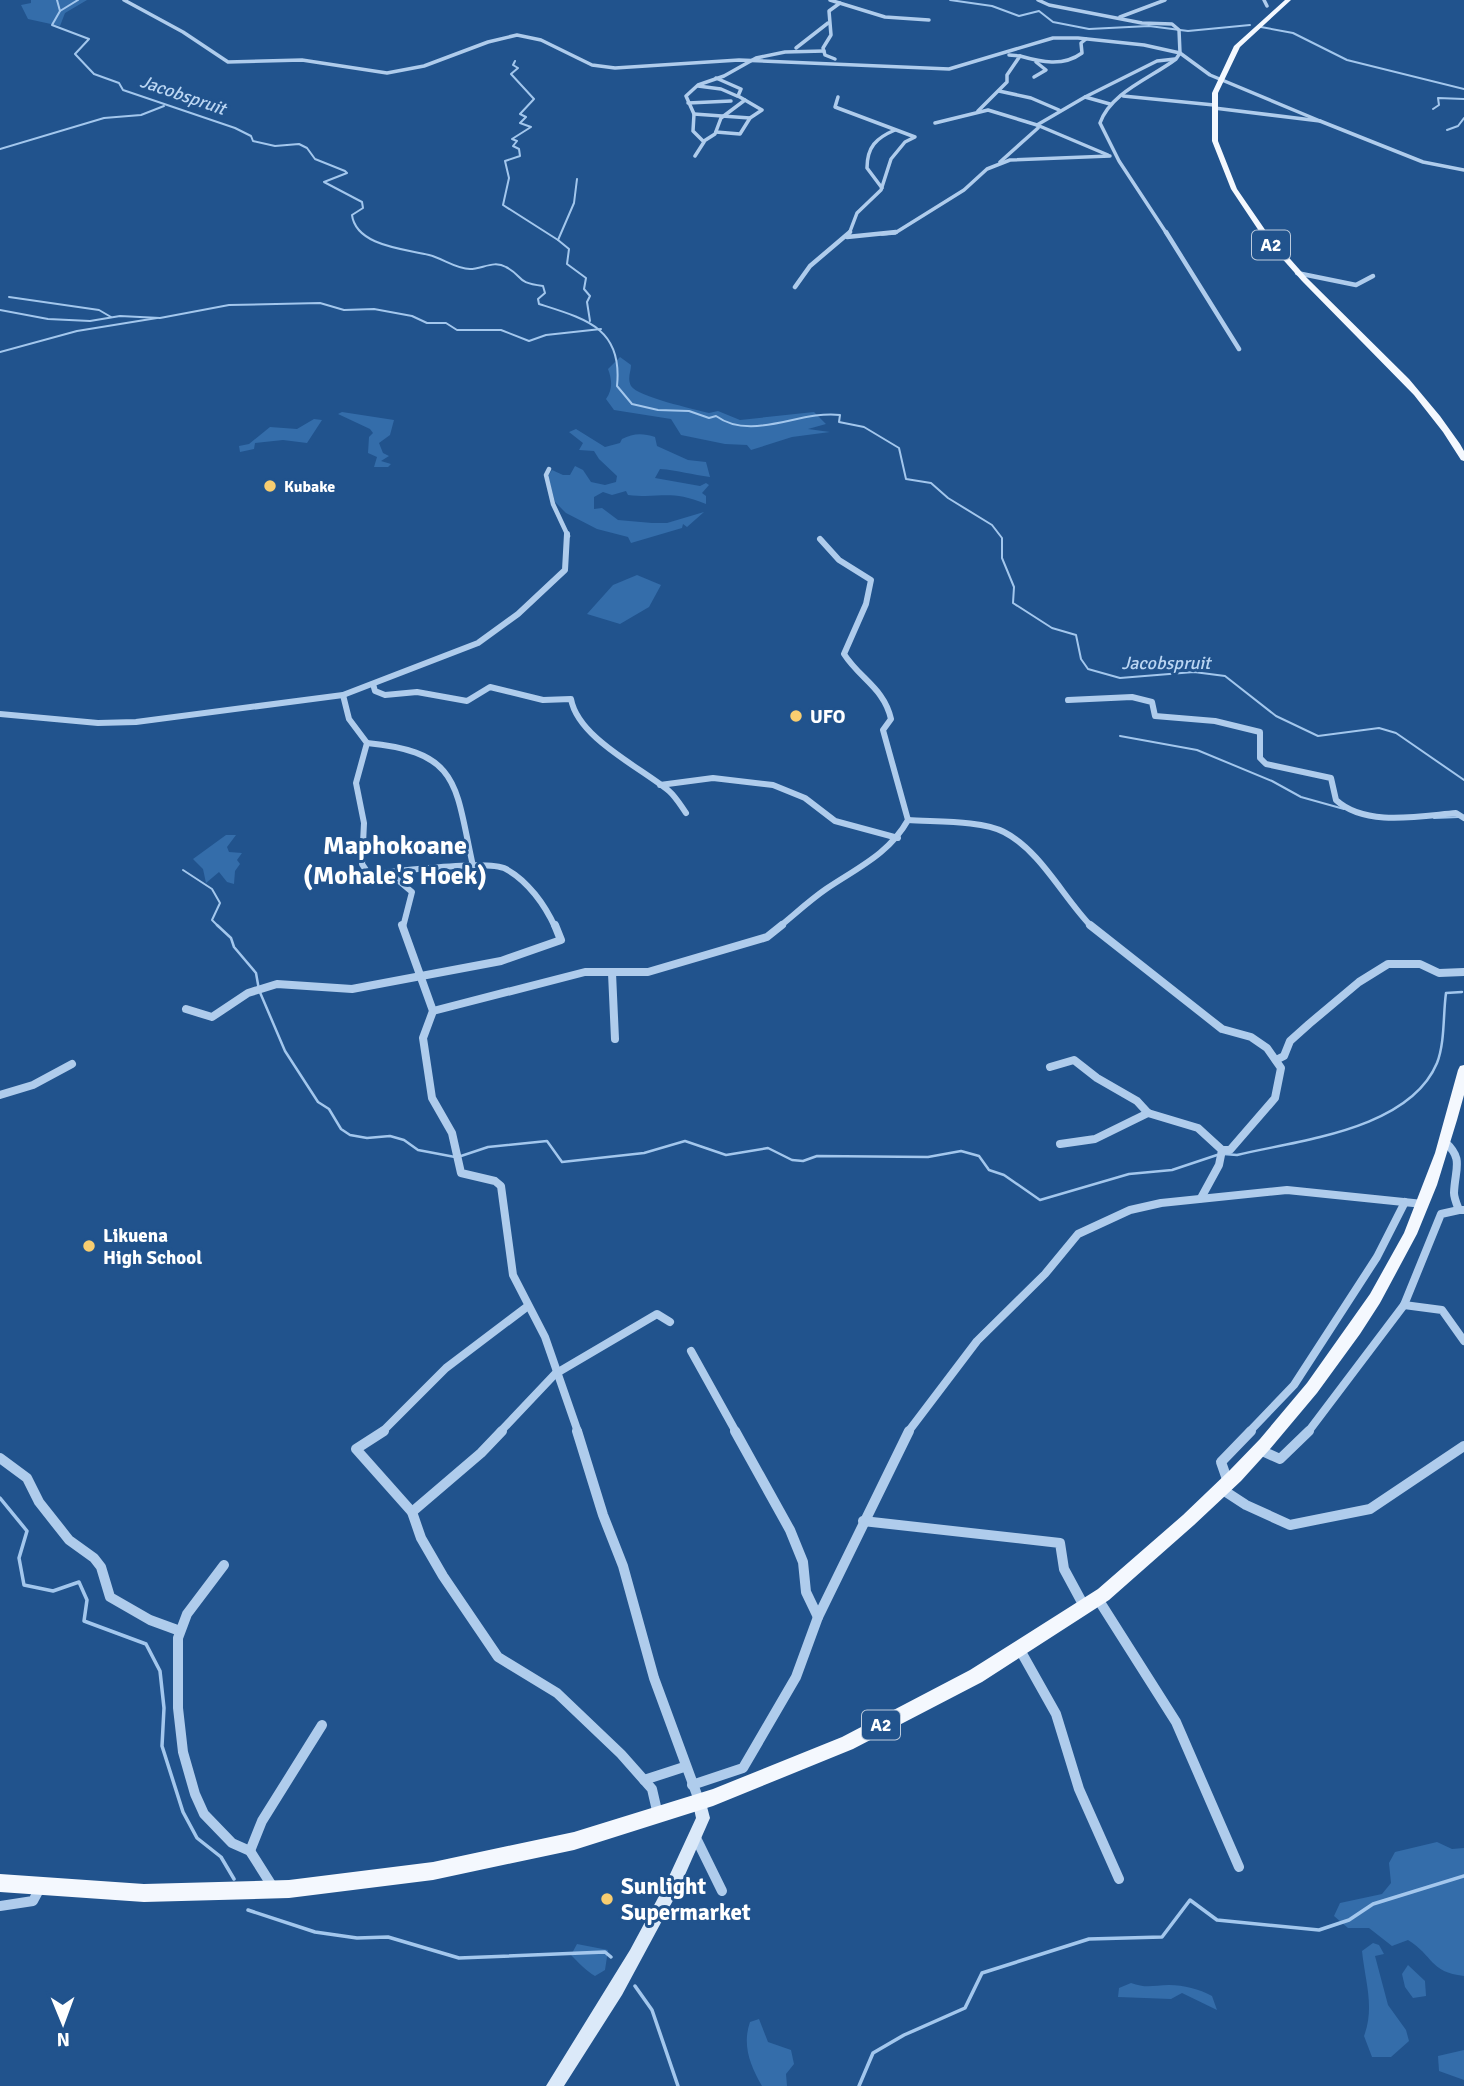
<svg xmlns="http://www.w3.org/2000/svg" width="1464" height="2086" viewBox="0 0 1464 2086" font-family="Signika,sans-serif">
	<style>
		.green { fill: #346daa }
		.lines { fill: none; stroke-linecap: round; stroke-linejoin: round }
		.stream-far2 { stroke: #a3c7ed; stroke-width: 2 }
		.stream-far1 { stroke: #a3c7ed; stroke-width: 2.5 }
		.stream { stroke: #a3c7ed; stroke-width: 3.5 }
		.street-far4 { stroke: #afccec; stroke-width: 3.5 }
		.street-far3 { stroke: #afccec; stroke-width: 4.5 }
		.street-far2 { stroke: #afccec; stroke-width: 6 }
		.street-far1 { stroke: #afccec; stroke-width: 8 }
		.street { stroke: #afccec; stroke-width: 10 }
		.secondary { fill: #dbe9f9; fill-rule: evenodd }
		.primary { fill: #f4f8fe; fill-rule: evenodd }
		.poi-dot { fill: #f8cd70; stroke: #21538d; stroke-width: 2.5 }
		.labels { text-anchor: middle; stroke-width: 6; stroke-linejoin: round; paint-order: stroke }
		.far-poi-label { font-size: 16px; font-weight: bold; fill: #fff; stroke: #21538d; text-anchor: start }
		.far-water-label { font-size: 18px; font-style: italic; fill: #bbd6f3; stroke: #21538d }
		.shield { fill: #21538d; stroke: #bccbdd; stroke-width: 2 }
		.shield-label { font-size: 18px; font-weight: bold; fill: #fff }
		.poi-label { font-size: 19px; font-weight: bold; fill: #fff; stroke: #21538d; text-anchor: start }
		.near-poi-label { font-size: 23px; font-weight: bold; fill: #fff; stroke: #21538d; text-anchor: start }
		.district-label { font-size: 26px; font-weight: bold; fill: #fff; stroke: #21538d }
	</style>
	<rect width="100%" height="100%" fill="#21538d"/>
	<g class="green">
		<polygon points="31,0 87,0 65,13 60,26 28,19 21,5 31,3"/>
		<path d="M620 357 631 365C631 372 627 378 631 386 638 397 694 409 709 413L718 411 740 420 814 412 826 424 808 429 830 432 792 437 751 450 747 445 725 444 681 435 671 419 614 410 606 399C613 389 612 380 608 369Z"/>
		<polygon points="342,412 394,420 390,435 379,443 383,453 389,456 381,461 391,464 388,467 374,467 377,457 368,453 369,437 373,433 370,429 338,414"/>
		<polygon points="314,419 322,420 307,443 283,440 255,443 254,449 240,452 239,446 249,444 270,427 297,429"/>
		<path d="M576 429 605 447 620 443 622 439C633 433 643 433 655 437L657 446 688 460 706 462 710 477C692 475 678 470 660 469L655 478 700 486 706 483 709 485 702 493 706 496V504C668 489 662 499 628 495L626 491 612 495 603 492 594 497V509L602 508 618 520 652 523H667L704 512 687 527 683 524 682 528 631 543 628 537 597 529 566 513 555 502 548 476 552 470 563 475H570L575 466 583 470 591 482 605 485 616 482 617 476 599 459 594 451 579 450 583 443 569 432Z"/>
		<polygon points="637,575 661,585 649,607 620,624 587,614 613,585"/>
		<polygon points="226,835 236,835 227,847 229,852 242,853 237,860 240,864 235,871 234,884 227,882 219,872 206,883 203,869 193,859"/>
		<path d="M1437 1842 1452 1849 1464 1848V1976C1429 1972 1434 1956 1408 1940L1392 1946 1369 1928H1348L1334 1916 1340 1903 1382 1894 1391 1883 1389 1863 1395 1852Z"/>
		<path d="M1373 1943 1379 1945 1384 1954 1375 1956 1388 2005 1406 2030 1409 2041 1391 2057H1372L1364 2036C1375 2007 1365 1981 1362 1951Z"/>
		<path d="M577 1944 608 1950 605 1970 595 1976C586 1971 578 1962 571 1955Z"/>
		<polygon points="1408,1965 1425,1981 1426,1996 1413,1998 1405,1987 1402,1974"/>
		<path d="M1131 1983C1147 1989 1154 1985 1169 1985 1184 1985 1199 1989 1212 1996L1217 2010 1182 1993 1171 1999 1118 1997 1119 1988Z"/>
		<path d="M759 2019 768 2042 791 2050 794 2064 786 2074 787 2086H762C750 2065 742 2045 750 2022Z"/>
		<polygon points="1464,2050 1464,2080 1439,2071 1438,2056"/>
	</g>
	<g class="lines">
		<g class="stream-far2">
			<path d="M57 0 60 11 52 25 89 39 75 54 94 74 119 83 123 90 235 128 251 136 253 141 275 146 299 144 307 148 315 159 345 171 347 173 324 182 362 202 363 208 352 215C356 246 405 249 429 255 442 258 456 269 470 269 482 269 494 260 506 267 526 278 514 282 543 286L545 293 538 299 539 304C586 319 623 328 617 386L632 404 658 410 689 411 709 418 716 416C752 442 799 410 840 415L839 422 864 427 899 448 906 479 931 483 948 498 992 525 1002 538V558L1014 587 1013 603 1052 628 1076 635 1081 659 1088 669 1120 678 1194 672 1225 676 1276 716 1318 736 1379 728 1396 733 1464 780"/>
			<polyline points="950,0 992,6 1019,16 1039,11 1053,22 1089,29 1149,26 1188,31 1250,25"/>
			<polyline points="60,11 78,0"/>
			<polyline points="1261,27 1293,33 1347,60 1464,89"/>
			<polyline points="515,61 513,65 518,68 511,74 534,99 520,114 526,117 520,123 531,127 512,139 517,141 513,146 519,149 520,156 505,161 509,178 503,205 558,240"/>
			<polyline points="1433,109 1439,105 1438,98 1464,99"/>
			<polyline points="1447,130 1458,126 1464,118"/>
			<polyline points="0,149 104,118 141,115 164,106"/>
			<polyline points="577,179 574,203 558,240 569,249 567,264 586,278 584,289 590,296 587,302 590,321"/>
			<polyline points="9,297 99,310 111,317"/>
			<polyline points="0,310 48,319 90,321 120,316 160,318 229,305 320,303 344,310 374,309 412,316 427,323 446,323 457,330 501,330 529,341 546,335 601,329"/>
			<polyline points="0,352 77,331 157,318"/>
			<polyline points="1120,736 1197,750 1272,781 1301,797 1344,809"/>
			<polyline points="1434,818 1459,817"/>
			<polyline points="183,870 212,889 220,903 212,920 219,927"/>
		</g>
		<g class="stream-far1">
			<polyline points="217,925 231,938 234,947 256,973 259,990 285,1051 318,1102 329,1109 341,1129 350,1135 367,1138 390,1136 404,1140 418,1150 455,1157"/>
			<path d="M1224 1154 1237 1155C1299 1140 1409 1130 1437 1063 1445 1043 1443 1014 1446 993L1462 992"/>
			<polyline points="461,1156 488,1147 547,1141 562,1162 644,1153 685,1141 726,1155 768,1148 792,1160 803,1161 817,1156 928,1157 961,1151 979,1156 989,1170 1004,1175 1040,1200 1129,1174 1172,1170 1217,1155"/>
		</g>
		<g class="stream">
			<polyline points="0,1498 27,1531 19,1558 24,1585 53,1591 79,1582 87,1600 84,1621 146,1644 160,1671 164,1708 162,1746 183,1812 197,1838 221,1857 234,1879"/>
			<polyline points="248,1910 315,1932 357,1938 388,1937 459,1958 605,1952 611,1957"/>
			<polyline points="635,1986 652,2010 678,2086"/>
			<polyline points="859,2086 873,2053 904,2035 965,2008 982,1973 1089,1939 1162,1937 1190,1900 1217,1920 1319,1930 1349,1920 1373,1904 1464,1876"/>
		</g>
		<g class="street-far4">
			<polyline points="124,0 183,32 228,62 302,60 387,73 424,66 488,42 517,35 541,40 592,65 615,68 739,60 949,69 1053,38 1078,38 1144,45 1180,53 1210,75 1320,121"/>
			<polyline points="830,0 885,17 929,20"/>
			<path d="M1038 0 1049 5 1142 23 1172 24 1179 30 1180 53 1176 59C1151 78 1111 92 1100 123L1119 161 1167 234"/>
			<polyline points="1264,0 1267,6"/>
			<polyline points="1120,17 1165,0"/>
			<polyline points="796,48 828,23"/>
			<path d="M1020 56C1041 62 1063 67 1082 53L1081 43 1086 39"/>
			<polyline points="835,59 825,55 823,48 831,35 829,11 840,3"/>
			<polyline points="1034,77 1046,70 1036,62"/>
			<polyline points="716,78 741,89 738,96 762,110 750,118 740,134 716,132"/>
			<polyline points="698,86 721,89 737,96"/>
			<polyline points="999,91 1031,98 1059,110"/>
			<polyline points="1123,96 1214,105"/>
			<polyline points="838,97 835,107 915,137 905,142 891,159 881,190 857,213 849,234"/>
			<polyline points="1085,97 1157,61 1175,59"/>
			<polyline points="688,103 731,101"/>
			<polyline points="1214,108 1320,121 1423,162 1464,170"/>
			<polyline points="978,111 1007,82 1007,75 1020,56 1009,55"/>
			<polyline points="694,114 750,118"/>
			<polyline points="935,123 988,110 1037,125"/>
			<polyline points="704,141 715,134 721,118 745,100"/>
			<polyline points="1108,155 1037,125 1085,97 1110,104"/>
			<polyline points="695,156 704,142 693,131 694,114 686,96 698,85 724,76 756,58 785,52 824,51"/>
			<polyline points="1000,162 1038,128"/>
			<path d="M882 188 867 168C867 147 876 138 895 130"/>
			<polyline points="882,234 895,233 964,190 987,169 1010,160 1110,156"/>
		</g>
		<g class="street-far3">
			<polyline points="1166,232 1239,349"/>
			<polyline points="847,237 896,232"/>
			<polyline points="1297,273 1356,285 1373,276"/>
			<polyline points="795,287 810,266 850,232"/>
			<polyline points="549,469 546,475 553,504 568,536"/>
		</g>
		<g class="street-far2">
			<path d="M373 684 375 691 385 695 417 692 467 701 490 687 543 700 571 699C578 738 640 767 669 791 676 797 681 806 686 813"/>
			<polyline points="343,695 349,719 367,743 356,783 364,823 362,864 368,873 393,876 412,892 403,927"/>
			<path d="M1068 700 1132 697 1152 702 1155 716 1215 721 1260 732V758L1266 764 1331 778 1336 800C1365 827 1420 816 1456 813L1464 818"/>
			<polyline points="0,714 98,723 136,722 343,695 478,643 518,614 565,570 567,534"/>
			<path d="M367 743C461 752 455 785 473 866"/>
			<polyline points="660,785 713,778 773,785 805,798 835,821 898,838"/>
			<path d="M908 820C934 822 982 820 1004 832 1041 851 1064 899 1092 927"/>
			<path d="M387 872C411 870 488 860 506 869 528 881 545 905 555 927"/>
			<path d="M779 927C795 914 810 900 826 889 857 868 889 854 908 820L883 730 891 719C884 688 860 679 844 654L866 604 871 580 839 560 820 539"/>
		</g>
		<g class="street-far1">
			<polyline points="402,925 433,1011 423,1038 432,1098 452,1133 461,1173 495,1181 501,1186 513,1275 545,1337 578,1432"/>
			<polyline points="1090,925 1222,1029 1251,1037 1267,1048 1281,1068 1275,1098 1230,1150 1222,1150"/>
			<polyline points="612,973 615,1039"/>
			<polyline points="186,1009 212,1017 248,993 277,984 352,989 501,961 561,940 555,925"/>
			<polyline points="433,1011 585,972 648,972 767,937 782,925"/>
			<polyline points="1276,1060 1284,1056 1290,1041 1309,1024 1359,982 1388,964 1420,964 1439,973 1464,972"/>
			<polyline points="1050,1067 1074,1060 1097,1078 1137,1101 1148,1113 1198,1128 1222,1150 1219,1165 1201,1198"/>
			<polyline points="0,1095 33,1085 72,1064"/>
			<path d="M1445 1142C1464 1159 1455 1168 1454 1193 1454 1198 1457 1205 1459 1210H1464"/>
			<polyline points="1060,1144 1095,1139 1148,1113"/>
			<polyline points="1404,1305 1442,1310 1464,1341"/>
			<polyline points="691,1351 736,1432"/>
			<polyline points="382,1432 446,1368 528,1306"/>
			<polyline points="500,1432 555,1374 657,1314 670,1322"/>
			<polyline points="908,1432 977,1341 1045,1274 1078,1234 1130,1210 1161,1203 1287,1190 1423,1204"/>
			<polyline points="1249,1432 1294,1385 1377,1257 1405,1202"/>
			<polyline points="1308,1432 1404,1305 1441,1214 1459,1210"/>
		</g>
		<g class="street">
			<polyline points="384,1431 356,1449 412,1512 421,1538 443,1576 498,1657 557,1693 621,1754 652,1789 658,1815"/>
			<polyline points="577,1431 603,1515 623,1566 654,1678 700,1803"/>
			<polyline points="735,1431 790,1530 803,1562 806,1592 818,1617"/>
			<polyline points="1260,1450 1280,1459 1309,1431"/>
			<polyline points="0,1458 27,1478 39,1502 69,1540 94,1558 101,1567 110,1597 150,1620 180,1631"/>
			<polyline points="1228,1482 1221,1462 1251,1431"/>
			<polyline points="1223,1490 1246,1505 1290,1525 1370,1509 1464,1446"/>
			<polyline points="412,1512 481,1453 502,1431"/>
			<polyline points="863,1521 1060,1543 1064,1569 1084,1606"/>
			<polyline points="224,1565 187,1614 178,1638 178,1708 183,1752 195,1794 204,1814 232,1843 250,1851 274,1889"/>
			<polyline points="1098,1599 1176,1722 1239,1867"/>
			<polyline points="1020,1650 1056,1714 1079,1789 1119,1879"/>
			<polyline points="644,1780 684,1767"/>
			<polyline points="692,1785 743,1768 796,1677 818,1617 909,1431"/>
			<polyline points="696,1838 722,1891"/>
			<polyline points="250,1851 262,1821 322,1725"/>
			<polyline points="0,1906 33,1901 40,1888"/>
		</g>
		<polygon class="secondary" points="700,1797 705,1799 710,1818 677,1893 622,1995 564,2086 546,2086 630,1950 666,1883 696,1818 693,1804 695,1799"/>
		<g class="primary">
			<polygon points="1285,0 1291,0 1240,47 1218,93 1218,141 1237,189 1268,234 1307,278 1409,379 1440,416 1460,444 1464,451 1464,461 1461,460 1443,432 1414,395 1302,281 1263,237 1231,189 1212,141 1212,93 1234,46"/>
			<polygon points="1464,1065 1464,1095 1457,1120 1437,1185 1417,1234 1380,1303 1360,1334 1317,1393 1270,1449 1241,1481 1194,1525 1109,1600 982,1682 853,1749 713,1806 574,1850 433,1880 289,1898 144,1902 0,1892 0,1874 144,1884 289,1880 433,1862 574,1832 713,1789 842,1737 970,1670 1098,1589 1183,1515 1230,1470 1260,1439 1307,1383 1370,1294 1404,1233 1435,1153 1458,1070 1460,1066"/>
		</g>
	</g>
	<g class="poi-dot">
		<circle cx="270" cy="486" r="7"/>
		<circle cx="796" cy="716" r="7"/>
		<circle cx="89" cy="1246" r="7"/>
		<circle cx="607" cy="1899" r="7"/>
	</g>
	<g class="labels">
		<g class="far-poi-label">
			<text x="284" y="492">Kubake</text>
		</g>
		<g class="far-water-label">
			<text transform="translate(183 95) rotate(19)" y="6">Jacobspruit</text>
			<text x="1166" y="669">Jacobspruit</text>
		</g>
		<g class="shield">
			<rect x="1252" y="230.5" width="38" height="29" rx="5"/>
			<rect x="862" y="1710.5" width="38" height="29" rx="5"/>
		</g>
		<g class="shield-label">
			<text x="1271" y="251">A2</text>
			<text x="881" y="1731">A2</text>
		</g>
		<g class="poi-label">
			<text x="810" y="723">UFO</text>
			<text x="103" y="1242">Likuena<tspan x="103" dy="22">High School</tspan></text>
		</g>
		<g class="near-poi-label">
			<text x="621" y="1894">Sunlight<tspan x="621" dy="26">Supermarket</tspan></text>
		</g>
		<g class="district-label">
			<text x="395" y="854">Maphokoane<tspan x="395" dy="30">(Mohale's Hoek)</tspan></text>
		</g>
	</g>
	<g transform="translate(63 2023) rotate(179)" stroke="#21538d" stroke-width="5" paint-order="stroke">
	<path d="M0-5L12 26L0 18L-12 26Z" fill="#ffffff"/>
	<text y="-10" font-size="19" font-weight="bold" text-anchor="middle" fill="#ffffff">N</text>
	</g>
</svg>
